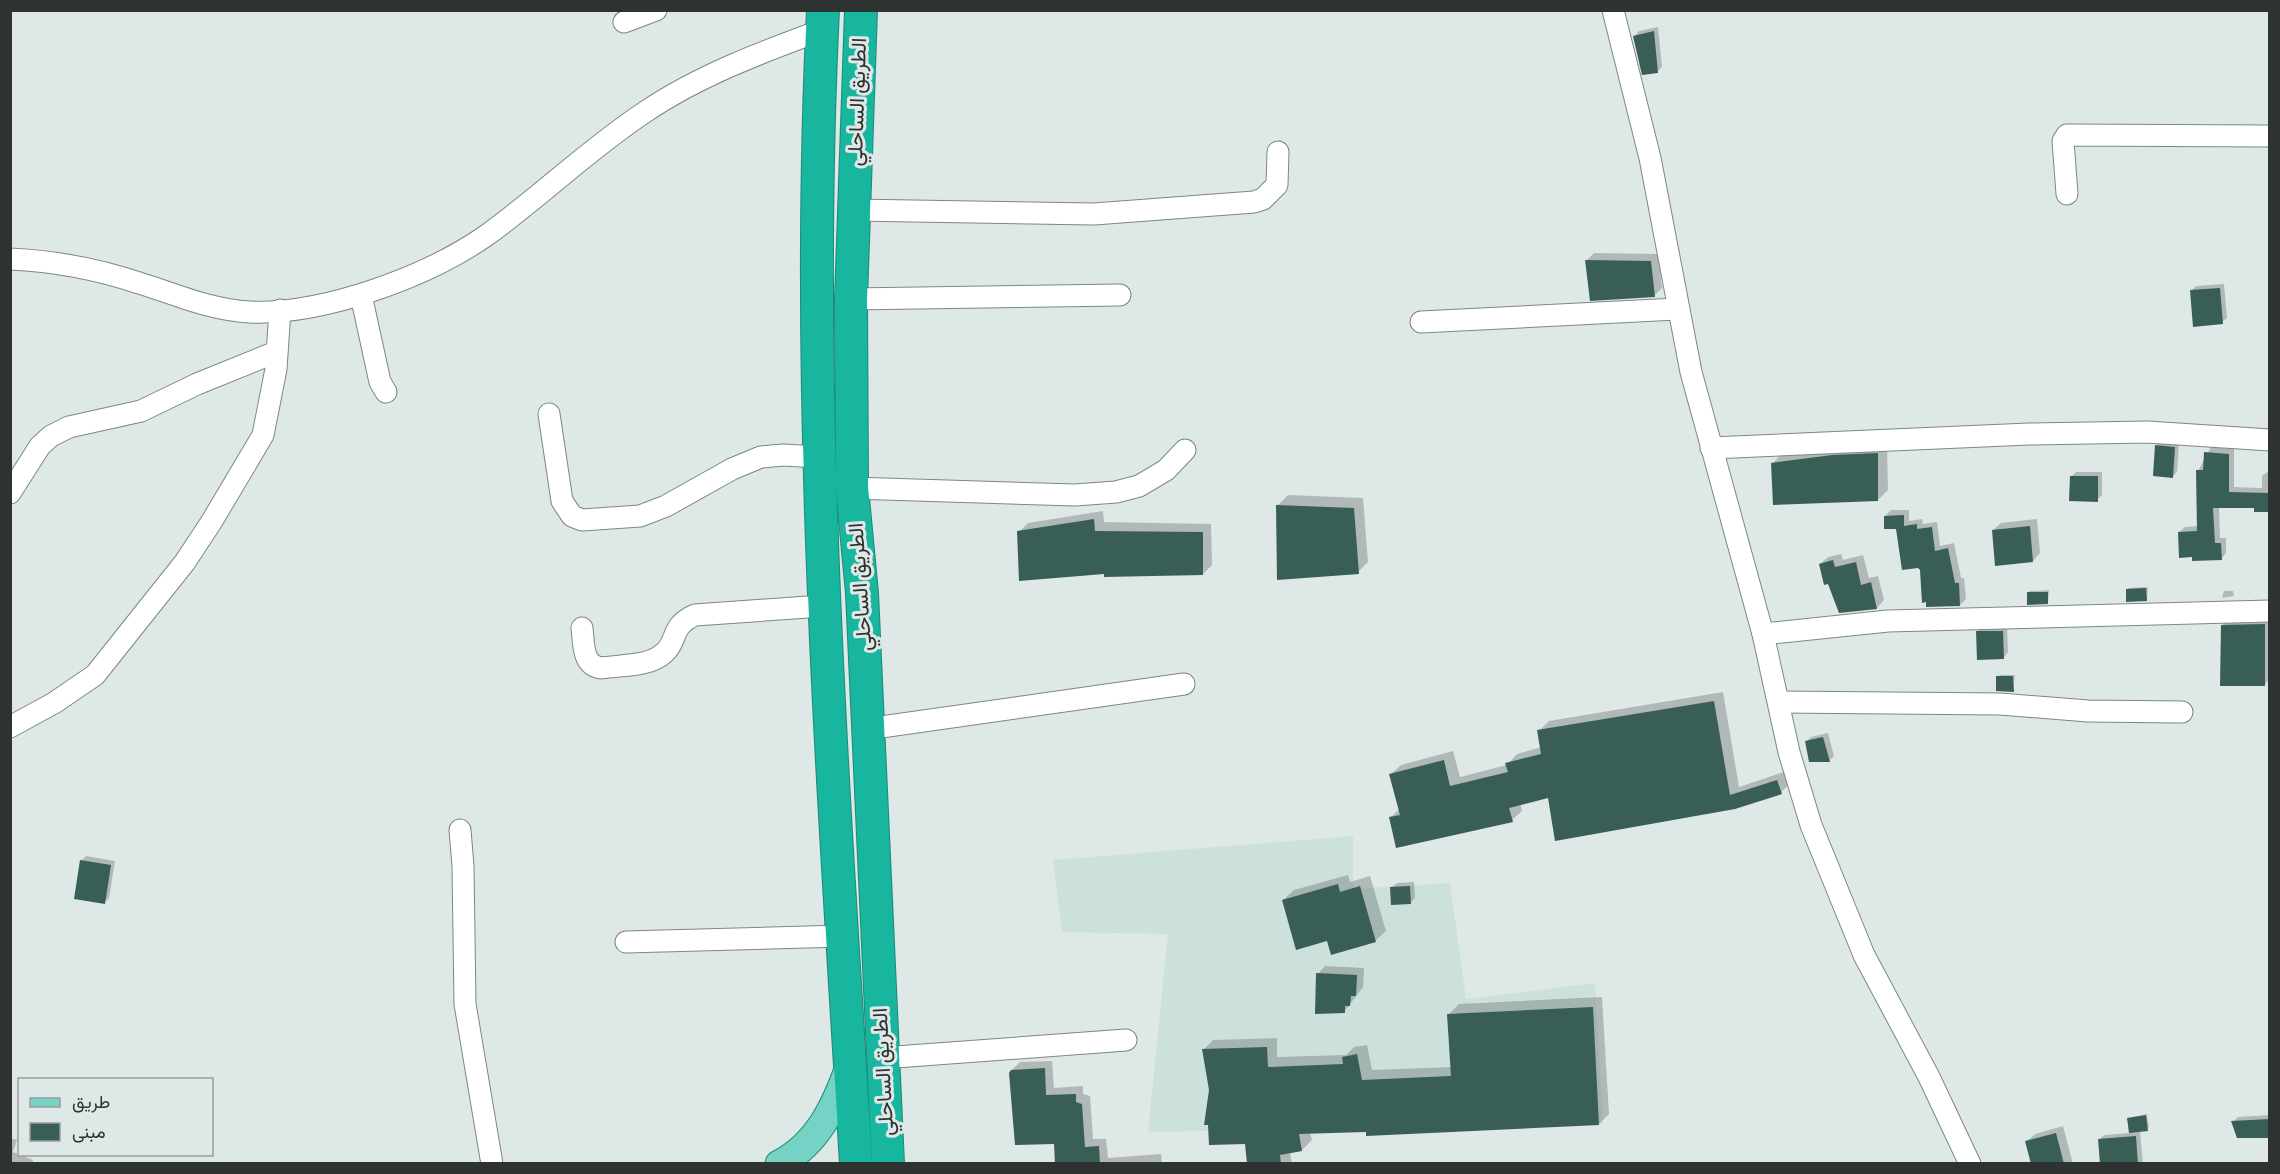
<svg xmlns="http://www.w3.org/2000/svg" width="2280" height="1174" viewBox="0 0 2280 1174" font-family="Barlow,Vazirmatn,sans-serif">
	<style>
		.built { fill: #cde1dc }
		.shadow { fill: #0003 }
		.building { fill: #395e56 }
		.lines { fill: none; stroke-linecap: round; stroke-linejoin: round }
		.minor-casing { stroke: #7d8785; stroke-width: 23 }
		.major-casing { stroke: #208878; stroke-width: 29 }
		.highway-casing { stroke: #208878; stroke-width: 34 }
		.minor { stroke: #fff; stroke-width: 21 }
		.major { stroke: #74d3c5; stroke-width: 27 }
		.highway { stroke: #18b69f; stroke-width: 32 }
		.labels { text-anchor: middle; stroke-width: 6; stroke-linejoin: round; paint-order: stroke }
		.street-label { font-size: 21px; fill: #2e3231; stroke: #dee8e6 }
	</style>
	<rect width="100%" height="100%" fill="#dee8e6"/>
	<polygon class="built" points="1353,836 1353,889 1450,883 1466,999 1595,983 1603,1124 1148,1132 1168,934 1062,932 1053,860"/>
	<g class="shadow">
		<polygon points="1658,27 1662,67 1657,72 1635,36 1639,31"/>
		<polygon points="1594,253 1658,254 1662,288 1654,296 1587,260"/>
		<polygon points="2224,284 2227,318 2222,322 2191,291 2196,286"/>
		<polygon points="2161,441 2179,442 2177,472 2173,476 2156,446"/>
		<polygon points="1887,444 1888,490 1878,500 1772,464 1782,453"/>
		<polygon points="2211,447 2234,449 2234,487 2262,488 2262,476 2270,470 2270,511 2256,507 2219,507 2220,538 2226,538 2226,553 2221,559 2179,532 2185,527 2198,526 2198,471"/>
		<polygon points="2076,472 2102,472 2102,495 2097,500 2071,477"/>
		<polygon points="1288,495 1363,498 1368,562 1358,572 1278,505"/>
		<polygon points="1891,510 1909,510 1909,521 1922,519 1923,524 1937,522 1940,546 1954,543 1961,578 1964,578 1966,599 1960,605 1921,570 1898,527 1885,516"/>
		<polygon points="1103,511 1104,522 1211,524 1212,565 1203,574 1105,572 1019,532 1028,523"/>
		<polygon points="2037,519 2040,553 2033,561 1993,530 2001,523"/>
		<polygon points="1841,554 1843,560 1863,555 1869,578 1878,576 1884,600 1877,608 1820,564 1828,557"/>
		<polygon points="2148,587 2147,600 2127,590 2129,588"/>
		<polygon points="2049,590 2048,603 2028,593 2030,591"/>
		<polygon points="2224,591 2233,591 2234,596 2222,598"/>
		<polygon points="2270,617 2270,679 2264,685 2222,626 2230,618"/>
		<polygon points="1982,627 2007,627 2008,652 2004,657 1977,632"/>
		<polygon points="2000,675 2015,675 2013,691 1998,677"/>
		<polygon points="1723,692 1739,787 1787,771 1791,783 1781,792 1735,807 1550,796 1520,803 1522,811 1512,820 1390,818 1400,808 1391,774 1401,765 1453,751 1460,777 1507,765 1517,754 1542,747 1539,731 1549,721"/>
		<polygon points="1828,733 1834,756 1829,761 1806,742 1811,737"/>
		<polygon points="86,856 115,861 109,898 104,903 81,861"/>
		<polygon points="1348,875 1350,882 1370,876 1386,931 1375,941 1328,939 1283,900 1294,890"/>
		<polygon points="1414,882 1415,898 1410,903 1392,887 1397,883"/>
		<polygon points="1325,966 1364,968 1363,987 1344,1012 1318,974"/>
		<polygon points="1602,997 1609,1114 1599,1124 1310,1132 1312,1140 1302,1150 1290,1152 1292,1164 1249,1164 1246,1143 1210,1090 1203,1050 1213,1040 1277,1038 1277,1057 1346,1055 1354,1047 1367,1045 1372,1070 1452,1067 1449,1014 1459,1004"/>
		<polygon points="1052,1061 1054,1088 1083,1086 1083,1094 1090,1096 1093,1139 1106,1139 1108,1158 1161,1154 1162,1164 1057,1164 1055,1142 1012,1070 1020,1062"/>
		<polygon points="2147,1114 2149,1127 2140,1130 2143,1164 2101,1164 2099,1140 2104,1135 2130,1133 2128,1118"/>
		<polygon points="2270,1115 2270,1137 2233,1122 2238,1117"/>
		<polygon points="2063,1126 2073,1164 2033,1164 2027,1141 2035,1134"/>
		<polygon points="10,1138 17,1140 13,1152 33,1160 32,1164 10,1164"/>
	</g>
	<g class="building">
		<polygon points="1654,31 1658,73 1642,75 1633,36"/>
		<polygon points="1585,260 1651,261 1655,297 1590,301"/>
		<polygon points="2220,288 2223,324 2193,327 2190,290"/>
		<polygon points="2155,445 2175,447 2173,478 2153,476"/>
		<polygon points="2204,452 2229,454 2229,492 2270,493 2270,512 2254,512 2254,508 2213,508 2215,543 2221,543 2222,560 2192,561 2192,557 2179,558 2178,532 2197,531 2196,470 2203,470"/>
		<polygon points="1878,453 1878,501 1773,505 1771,463 1832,455"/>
		<polygon points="2070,476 2098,476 2098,502 2069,501"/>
		<polygon points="1276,505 1354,508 1359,574 1277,580"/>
		<polygon points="1904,515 1904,526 1917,524 1917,529 1932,527 1935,551 1948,548 1955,583 1959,583 1960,606 1926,607 1926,602 1922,603 1920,570 1918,568 1902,570 1896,529 1884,529 1884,516"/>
		<polygon points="1094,519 1095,531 1203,532 1203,575 1104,577 1104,574 1019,581 1017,531"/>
		<polygon points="2030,526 2033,562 1995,566 1992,530"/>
		<polygon points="1833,560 1835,567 1856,562 1861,585 1871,582 1877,609 1839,613 1828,584 1824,585 1819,564"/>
		<polygon points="2146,588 2147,601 2126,602 2126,589"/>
		<polygon points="2027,592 2048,592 2048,604 2027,605"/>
		<polygon points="2265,624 2265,686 2220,686 2221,625"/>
		<polygon points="1976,631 2003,631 2004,659 1977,660"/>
		<polygon points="1996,676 2013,676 2014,692 1996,691"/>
		<polygon points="1714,701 1730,795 1777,780 1782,794 1735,809 1555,841 1548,798 1509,808 1513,822 1396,848 1389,817 1400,815 1389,774 1444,760 1450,786 1508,772 1505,763 1541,754 1537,730"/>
		<polygon points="1823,737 1830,762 1809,762 1805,741"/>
		<polygon points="80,860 111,865 105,904 74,899"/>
		<polygon points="1338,884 1340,892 1360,886 1376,942 1331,955 1327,941 1296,950 1282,900"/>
		<polygon points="1410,886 1411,904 1391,905 1390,887"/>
		<polygon points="1316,973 1357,975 1356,996 1351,996 1350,1006 1345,1006 1345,1013 1315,1014"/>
		<polygon points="1593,1007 1599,1125 1366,1136 1366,1132 1299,1134 1302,1151 1280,1155 1281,1164 1247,1164 1245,1144 1209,1145 1208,1125 1204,1125 1209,1090 1202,1049 1267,1047 1268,1067 1343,1064 1342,1057 1357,1054 1362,1080 1451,1076 1447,1014"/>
		<polygon points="1045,1068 1046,1095 1076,1094 1076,1102 1082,1104 1085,1147 1099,1146 1100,1164 1055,1164 1054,1144 1015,1145 1009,1073 1011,1070"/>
		<polygon points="2146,1115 2148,1131 2129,1133 2127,1118"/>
		<polygon points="2270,1119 2270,1138 2237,1138 2231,1121"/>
		<polygon points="2056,1133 2064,1164 2031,1164 2025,1141"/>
		<polygon points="2136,1136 2138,1164 2100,1164 2098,1139"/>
	</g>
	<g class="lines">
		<g class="minor-casing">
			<g id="minor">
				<polyline points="1613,10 1650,158 1691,372 1763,634 1789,752 1811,825 1864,955 1929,1077 1970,1164"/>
				<polyline points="624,22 656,10"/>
				<polyline points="2067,194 2063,141 2067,135 2270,136"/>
				<polyline points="853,210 1094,214 1254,202 1263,199 1277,185 1278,152"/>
				<path d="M10 259C55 261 97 269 139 283 175 294 210 310 249 312 323 315 427 277 487 235 541 196 589 149 645 112 698 76 762 52 822 30"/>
				<polyline points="361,295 380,382 386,392"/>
				<polyline points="851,299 1120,295"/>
				<polyline points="1421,322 1677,309"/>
				<polyline points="549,414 562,501 572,516 582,520 640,516 666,506 732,469 761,457 783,455 818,457"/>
				<polyline points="1711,448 2029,434 2147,432 2270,440"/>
				<polyline points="852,488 1075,495 1116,492 1139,486 1166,470 1185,450"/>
				<polyline points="10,493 40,446 51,436 69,427 141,411 197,384 276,352"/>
				<path d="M582 628C584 644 582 665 601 668 620 665 649 667 664 653 679 640 669 627 695 615L822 606"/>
				<polyline points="1763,634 1888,621 2270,611"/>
				<polyline points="1780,702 2000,704 2088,711 2182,712"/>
				<polyline points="10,727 54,703 95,675 185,562 212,521 263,435 276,369 280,310"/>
				<polyline points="867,729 1184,684"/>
				<polyline points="460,830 463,866 465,1004 492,1164"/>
				<polyline points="626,942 843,936"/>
				<polyline points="882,1058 1126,1040"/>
			</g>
		</g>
		<g class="major-casing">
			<path id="major" d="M779 1164C818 1144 835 1106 849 1067"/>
		</g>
		<g class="highway-casing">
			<g id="highway">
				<path d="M823 10C804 396 833 779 856 1164"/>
				<polyline points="861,10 851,299 852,488 862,593 888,1164"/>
			</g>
		</g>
		<use href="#minor" class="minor"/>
		<use href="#major" class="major"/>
		<use href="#highway" class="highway"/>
	</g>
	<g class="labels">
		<g class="street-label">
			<text transform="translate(857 102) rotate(-88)" y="7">الطريق الساحلي</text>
			<text transform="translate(860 587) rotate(-94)" y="7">الطريق الساحلي</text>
			<text transform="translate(883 1072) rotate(-93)" y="7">الطريق الساحلي</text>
		</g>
	</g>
	<rect width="2280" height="1174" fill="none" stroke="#2e3231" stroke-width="24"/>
	<rect x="18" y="1078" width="195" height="78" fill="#dee8e6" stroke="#989f9e" stroke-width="1.5"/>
	<rect x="30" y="1098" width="30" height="9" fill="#74d3c5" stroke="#989f9e" stroke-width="1.5"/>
	<text x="72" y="1108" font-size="18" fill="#2e3231">طريق</text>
	<rect x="30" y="1123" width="30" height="18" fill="#395e56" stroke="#989f9e" stroke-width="1.5"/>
	<text x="72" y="1138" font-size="18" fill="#2e3231">مبنى</text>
</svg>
